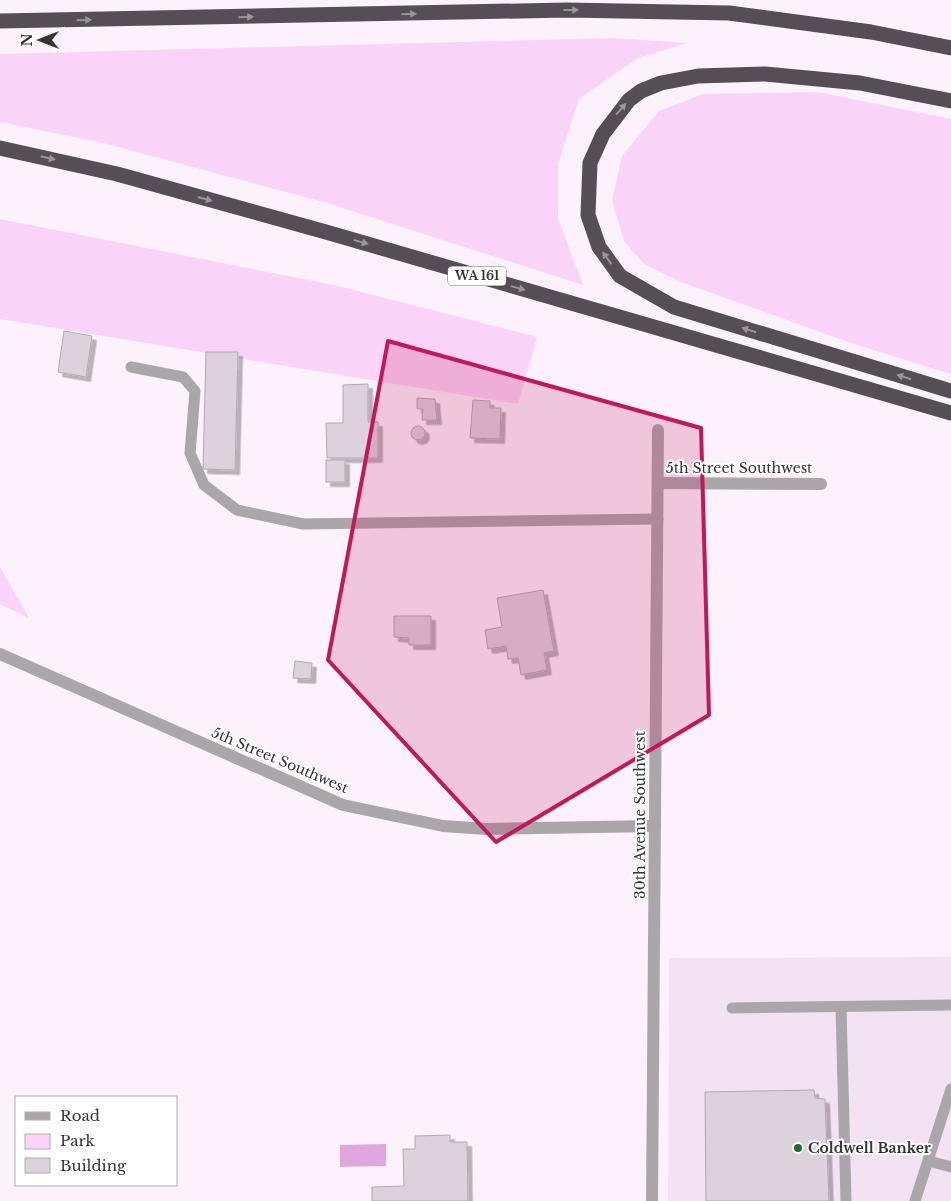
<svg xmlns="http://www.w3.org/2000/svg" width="951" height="1201" viewBox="0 0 951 1201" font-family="'Libre Baskerville',serif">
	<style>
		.built { fill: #f3e3f2 }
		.green { fill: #fad4f8 }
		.water { fill: #e0a6de }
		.building { fill: #dcd2db; stroke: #b1a8b1; filter: url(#shadow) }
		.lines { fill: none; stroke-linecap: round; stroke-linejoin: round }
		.service { stroke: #aaa6aa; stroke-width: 11 }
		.minor { stroke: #aaa6aa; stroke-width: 12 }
		.motorway { stroke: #564e56; stroke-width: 15 }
		.oneway { fill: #9a959a }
		.marked { fill: #c2185b; fill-opacity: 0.2; stroke: #c2185b; stroke-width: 4; stroke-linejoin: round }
		.poi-dot { fill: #236631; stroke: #fff; stroke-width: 2 }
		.labels { text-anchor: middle; stroke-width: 4; stroke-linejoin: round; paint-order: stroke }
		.shield { fill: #fff; stroke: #727072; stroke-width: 1 }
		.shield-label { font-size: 12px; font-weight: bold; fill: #353235 }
		.street-label { font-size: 14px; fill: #353235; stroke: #fff }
		.poi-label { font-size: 14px; font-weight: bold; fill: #353235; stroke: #fff; text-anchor: start }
	</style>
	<defs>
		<filter id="shadow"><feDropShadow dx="4.5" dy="4.5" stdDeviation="0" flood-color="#0004"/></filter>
	</defs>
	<rect width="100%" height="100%" fill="#fbf2fb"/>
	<polygon class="built" points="951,957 951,1201 668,1201 669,958"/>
	<g class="green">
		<polygon points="613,38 687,43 638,58 579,99 558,164 558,218 583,285 327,203 103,143 0,122 0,54"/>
		<polygon points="818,92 951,119 951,374 848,342 681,282 644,264 624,241 612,200 622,156 659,111 703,94"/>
		<polygon points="0,219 334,285 537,337 518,404 0,319"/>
		<polygon points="0,567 29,618 0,604"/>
	</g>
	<polygon class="water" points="386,1144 386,1166 340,1167 340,1145"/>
	<g class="building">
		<polygon points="64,331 92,336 86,377 58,372"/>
		<polygon points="206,352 238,352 235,470 203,469"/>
		<polygon points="368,384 368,422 378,422 378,458 327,458 326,423 343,423 343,385"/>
		<polygon points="417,398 435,399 437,420 422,420 423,409 417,409"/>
		<polygon points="473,400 490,401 490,408 501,408 500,439 470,438"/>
		<circle cx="418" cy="433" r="7"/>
		<rect x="326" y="460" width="19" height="22"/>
		<polygon points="543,590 554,651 544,653 547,670 521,675 518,658 508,659 506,646 488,649 485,630 502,627 497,598"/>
		<polygon points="394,616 431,616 431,645 409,645 409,638 394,637"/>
		<polygon points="295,661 312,663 311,679 293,678"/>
		<polygon points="814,1090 815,1098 825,1099 829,1201 706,1201 705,1092"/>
		<polygon points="450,1135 450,1142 467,1142 468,1201 372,1201 372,1187 404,1186 403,1149 415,1149 415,1136"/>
	</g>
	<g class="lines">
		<g class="service">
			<polyline points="131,367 183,377 195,391 190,453 204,485 237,510 303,524 658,519"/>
			<polyline points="841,1007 846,1201"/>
			<polyline points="732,1008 951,1005"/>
			<polyline points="929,1161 951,1167"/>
			<polyline points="915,1201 951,1089"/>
		</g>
		<g class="minor">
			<polyline points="658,483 821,484"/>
			<polyline points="0,654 343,805 443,826 486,829 655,826"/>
			<polyline points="652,1201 658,430"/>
		</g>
		<g class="motorway">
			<polyline points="0,21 567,10 729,13 871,32 951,48"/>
			<polyline points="951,101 860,83 765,74 698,76 661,83 641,91 629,100 603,134 590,163 588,215 599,247 620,276 674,307 951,391"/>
			<polyline points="0,148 117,174 326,232 951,413"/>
		</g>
	</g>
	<defs><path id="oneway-solid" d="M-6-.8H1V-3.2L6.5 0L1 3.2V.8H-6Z" transform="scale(1.25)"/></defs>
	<g class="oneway">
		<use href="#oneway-solid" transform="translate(571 10)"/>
		<use href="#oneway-solid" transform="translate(409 14) rotate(-1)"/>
		<use href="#oneway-solid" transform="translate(246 17) rotate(-1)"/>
		<use href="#oneway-solid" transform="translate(84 20) rotate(-1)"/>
		<use href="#oneway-solid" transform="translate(621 109) rotate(-49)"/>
		<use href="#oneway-solid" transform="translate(48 158) rotate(13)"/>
		<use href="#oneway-solid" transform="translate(205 199) rotate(15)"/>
		<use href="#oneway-solid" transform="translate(361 242) rotate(16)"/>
		<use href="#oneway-solid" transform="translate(607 258) rotate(-126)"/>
		<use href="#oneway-solid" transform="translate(518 288) rotate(16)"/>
		<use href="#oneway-solid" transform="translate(749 330) rotate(-163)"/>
		<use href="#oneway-solid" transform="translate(904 377) rotate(-163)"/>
	</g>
	<path class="marked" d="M388 341 701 428 709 715 496 842 328 660Z"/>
	<circle class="poi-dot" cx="798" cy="1148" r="5"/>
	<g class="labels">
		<rect class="shield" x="448" y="266.5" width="58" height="19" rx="4"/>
		<g class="shield-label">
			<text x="477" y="280">WA 161</text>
		</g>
		<g class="street-label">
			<text x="739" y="473">5th Street Southwest</text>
			<text transform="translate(280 760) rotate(23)" y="5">5th Street Southwest</text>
			<text transform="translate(640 815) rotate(-90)" y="5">30th Avenue Southwest</text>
		</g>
		<g class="poi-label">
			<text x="808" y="1153">Coldwell Banker</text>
		</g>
	</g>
	<rect x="15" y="1096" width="162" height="90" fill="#ffffff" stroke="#aeadae"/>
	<rect x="25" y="1112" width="25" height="8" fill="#aaa6aa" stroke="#aeadae"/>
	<text x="60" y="1121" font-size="15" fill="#353235">Road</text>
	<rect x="25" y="1134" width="25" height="15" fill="#fad4f8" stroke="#aeadae"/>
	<text x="60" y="1146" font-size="15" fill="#353235">Park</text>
	<rect x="25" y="1158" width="25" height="15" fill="#dcd2db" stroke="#aeadae"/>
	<text x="60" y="1171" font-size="15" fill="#353235">Building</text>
	<g transform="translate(40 40) rotate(270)" stroke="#ffffff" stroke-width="4" paint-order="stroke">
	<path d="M0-4L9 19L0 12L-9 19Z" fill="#353235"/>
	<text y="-8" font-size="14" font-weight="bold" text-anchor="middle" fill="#353235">N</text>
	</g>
</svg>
